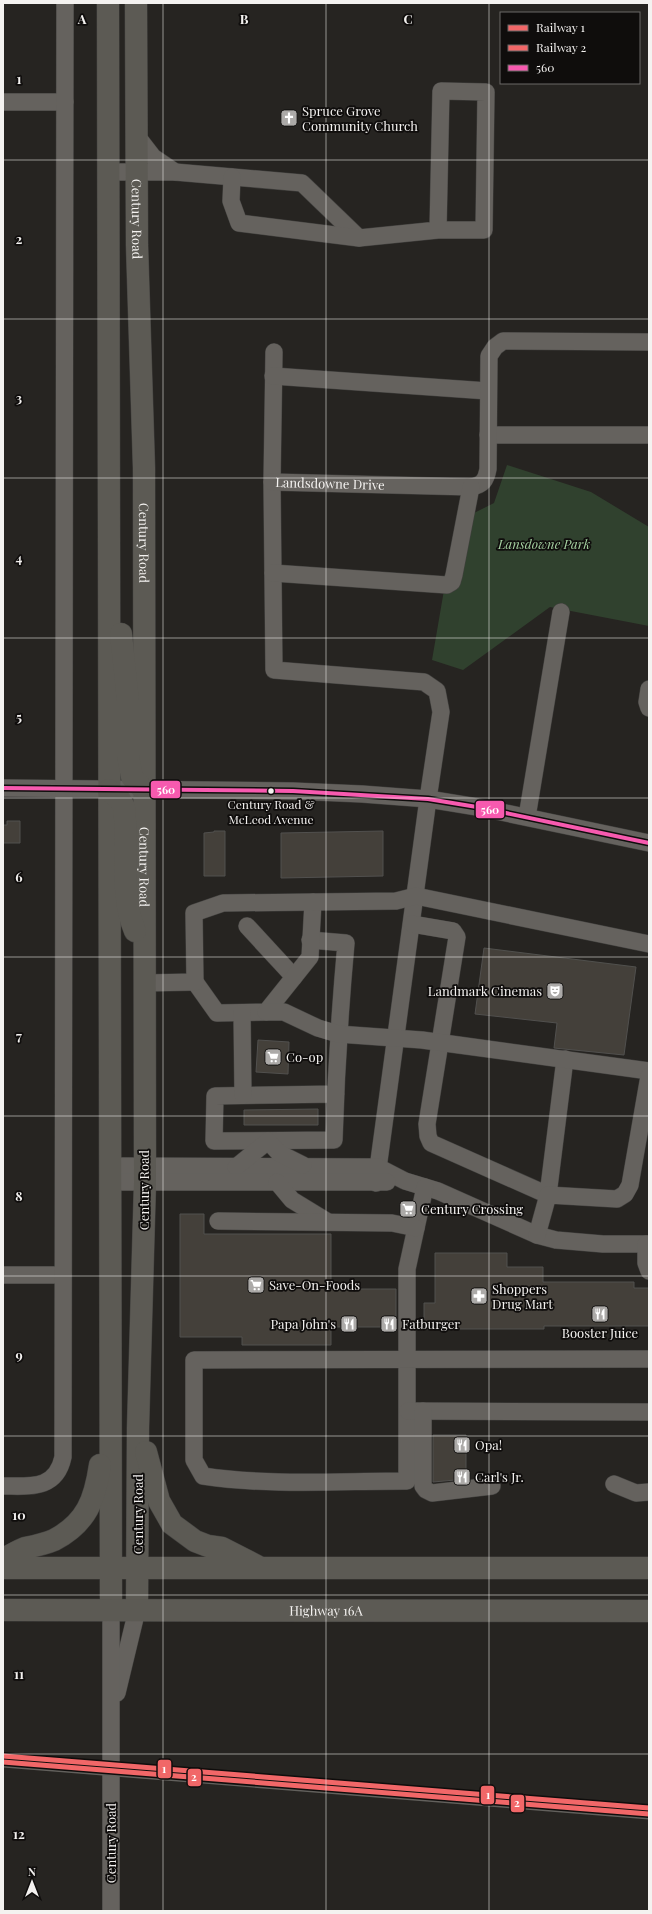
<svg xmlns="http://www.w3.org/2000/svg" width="652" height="1914" viewBox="0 0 652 1914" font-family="'Playfair Display',serif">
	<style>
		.green { fill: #30412e }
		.building { fill: #44403a; stroke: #51504e }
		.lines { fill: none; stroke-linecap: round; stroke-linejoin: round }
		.minor-casing { stroke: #42413f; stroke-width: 18 }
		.major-casing { stroke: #42413f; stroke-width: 23 }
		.minor { stroke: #65625e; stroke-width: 17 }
		.major { stroke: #5c5a54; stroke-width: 22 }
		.rail { stroke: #62605c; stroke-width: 3 }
		.bus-1-casing { stroke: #0f0d0c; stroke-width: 7 }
		.bus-1 { stroke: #f75aaf; stroke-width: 4 }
		.rail-1-casing { stroke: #0f0d0c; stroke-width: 8 }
		.rail-2-casing { stroke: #0f0d0c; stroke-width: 8 }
		.rail-1 { stroke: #f16768; stroke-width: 5 }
		.rail-2 { stroke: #f16768; stroke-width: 5 }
		.grid { fill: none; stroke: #f4f2f0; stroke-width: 1; stroke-opacity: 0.55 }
		.bus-dot { fill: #f4f2f0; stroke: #0f0d0c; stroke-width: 1.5 }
		.labels { text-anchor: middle; stroke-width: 3.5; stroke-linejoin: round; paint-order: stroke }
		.bus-label { font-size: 12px; fill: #f4f2f0; stroke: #0f0d0c }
		.poi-label { font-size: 13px; fill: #f4f2f0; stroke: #0f0d0c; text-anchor: start }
		.street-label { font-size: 13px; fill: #f4f2f0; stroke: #0f0d0c }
		.park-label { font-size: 13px; font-style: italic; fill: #a5d1a1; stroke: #0f0d0c }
		.grid-label { font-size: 13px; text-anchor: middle; font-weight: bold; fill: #f4f2f0; stroke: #0f0d0c; stroke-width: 3.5; stroke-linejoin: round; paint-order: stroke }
		.line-badge { stroke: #0f0d0c; stroke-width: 1.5 }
		.badge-label { font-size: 11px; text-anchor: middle; font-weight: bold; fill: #fff }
	</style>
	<rect width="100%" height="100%" fill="#262421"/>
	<polygon class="green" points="507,465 591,492 649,527 649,626 550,607 463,670 432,660 444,590 470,515 494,503"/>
	<g class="building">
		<polygon points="7,821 20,821 20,843 3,843 3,825 7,825"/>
		<polygon points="214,831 225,831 225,876 204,876 204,833 214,832"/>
		<polygon points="383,831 383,876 281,878 281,833"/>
		<polygon points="484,948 636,967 624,1055 554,1048 557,1023 475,1014"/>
		<polygon points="258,1040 289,1042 288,1074 256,1072"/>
		<polygon points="318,1109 318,1125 244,1125 244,1110"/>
		<polygon points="180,1214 204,1214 204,1234 331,1234 331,1289 396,1289 396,1327 331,1327 331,1345 242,1345 242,1337 180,1337"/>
		<polygon points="435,1253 507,1253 507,1267 543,1267 543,1282 634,1282 634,1288 649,1288 649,1326 544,1326 544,1329 424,1329 424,1303 435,1303"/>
		<polygon points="433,1435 466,1435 466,1479 433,1482"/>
	</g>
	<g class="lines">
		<g class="minor-casing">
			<g id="minor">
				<polyline points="3,102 65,102"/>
				<polyline points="136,135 153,157 175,172"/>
				<polyline points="109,172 175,172 302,183 359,238"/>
				<polyline points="232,177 231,201 239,223 359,238 438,230 484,230 486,92 441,91 438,230"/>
				<polyline points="274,352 272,482 274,670 424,682 437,691 441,712 428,799 376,1183"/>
				<polyline points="273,376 488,391"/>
				<polyline points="488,435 649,435"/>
				<path id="s1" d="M272 482 471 487C483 485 486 480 488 469L489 356 495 347 503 341 649 342"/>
				<polyline points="273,573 447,585 452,582 454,575 471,487"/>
				<polyline points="649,689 647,702 649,708"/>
				<polyline points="3,788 293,791 362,794 428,799 477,807 649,843"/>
				<polyline points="527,817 561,612"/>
				<polyline points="412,924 453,931 457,937 427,1124 428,1136 431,1143 548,1195 565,1059"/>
				<polyline points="247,926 294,977"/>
				<path d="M310 940 346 943C340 1009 336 1074 334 1140L214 1141 215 1096 336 1094"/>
				<polyline points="195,982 217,1013 266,1012 310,957 313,902"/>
				<polyline points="144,983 195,982 194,913 223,903 396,901 416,896 649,944"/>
				<polyline points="266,1012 284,1012 318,1028 338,1034 422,1040 649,1071"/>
				<polyline points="242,1013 243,1095"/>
				<polyline points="110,1166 378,1167 405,1181 438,1191 537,1235 556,1240 603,1244 649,1244"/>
				<polyline points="236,1167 268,1141 279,1153 303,1165"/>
				<polyline points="110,1182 387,1182"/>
				<polyline points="277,1182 292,1200 328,1222"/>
				<path d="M425 1187 407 1269V1481C339 1481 270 1486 203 1476L194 1460V1360L649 1359"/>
				<polyline points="218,1221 392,1223 416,1228"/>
				<polyline points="537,1235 548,1195 617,1199 625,1194 630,1185 649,1076"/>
				<polyline points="646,1244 646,1263 649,1271"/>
				<polyline points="3,1275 63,1275"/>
				<polyline points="408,1411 649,1412"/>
				<polyline points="423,1411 423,1486 426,1490 432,1493 492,1486"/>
				<polyline points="614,1484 636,1493 649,1492"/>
				<path d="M3 1486C30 1486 56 1490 63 1457L65 3"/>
				<polyline points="117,1693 137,1610"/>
				<polyline points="111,1911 111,1610"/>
			</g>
		</g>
		<g class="major-casing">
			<g id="major">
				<polyline points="108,3 111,1610"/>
				<path id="s2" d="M136 3 137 245 144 468 145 1182 138 1428 137 1610"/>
				<polyline points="121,634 128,701 128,756 132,777 140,786"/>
				<path d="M109 790 120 800 124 807C129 847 119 894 135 931"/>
				<polyline points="146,1452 159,1501 172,1524 195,1541 208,1546 222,1548 257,1566"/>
				<path d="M3 1559C10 1556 17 1551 25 1548 35 1546 45 1544 54 1540 87 1523 95 1499 100 1465"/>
				<polyline points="3,1568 649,1568"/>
				<path id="s3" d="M3 1610 649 1611"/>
			</g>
		</g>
		<use href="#minor" class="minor"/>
		<use href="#major" class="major"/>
		<polyline class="rail" points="3,1766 649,1818"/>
		<g class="bus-1-casing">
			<polyline id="bus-1" points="3,788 293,791 428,799 477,807 649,843"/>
		</g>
		<use href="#bus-1" class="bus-1"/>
		<g class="rail-1-casing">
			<polyline id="rail-1" points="3,1756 649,1808"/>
		</g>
		<g class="rail-2-casing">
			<polyline id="rail-2" points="3,1762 649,1814"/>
		</g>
		<use href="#rail-1" class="rail-1"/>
		<use href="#rail-2" class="rail-2"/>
	</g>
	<path class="grid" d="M163 3V1911M326 3V1911M489 3V1911M3 160H649M3 319H649M3 478H649M3 638H649M3 798H649M3 957H649M3 1116H649M3 1276H649M3 1436H649M3 1595H649M3 1754H649"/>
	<defs>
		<g id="church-square" transform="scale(0.9)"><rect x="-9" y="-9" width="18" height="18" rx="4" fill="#acaaa8" stroke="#0f0d0c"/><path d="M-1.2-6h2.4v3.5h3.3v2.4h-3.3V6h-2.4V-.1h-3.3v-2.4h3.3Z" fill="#fff"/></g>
		<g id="theatre-square" transform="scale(0.9)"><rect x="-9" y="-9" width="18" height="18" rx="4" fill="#acaaa8" stroke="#0f0d0c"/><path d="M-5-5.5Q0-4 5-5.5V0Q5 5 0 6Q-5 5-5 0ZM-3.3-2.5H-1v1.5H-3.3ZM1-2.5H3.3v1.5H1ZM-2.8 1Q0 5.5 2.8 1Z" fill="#fff"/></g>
		<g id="supermarket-square" transform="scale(0.9)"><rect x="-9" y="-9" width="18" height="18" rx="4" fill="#acaaa8" stroke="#0f0d0c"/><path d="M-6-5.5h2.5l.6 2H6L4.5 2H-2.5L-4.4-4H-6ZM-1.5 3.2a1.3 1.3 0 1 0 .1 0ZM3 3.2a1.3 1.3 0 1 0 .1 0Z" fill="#fff"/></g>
		<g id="pharmacy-square" transform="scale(0.9)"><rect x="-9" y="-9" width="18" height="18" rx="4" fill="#acaaa8" stroke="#0f0d0c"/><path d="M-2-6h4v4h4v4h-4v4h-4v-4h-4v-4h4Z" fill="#fff"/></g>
		<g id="restaurant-square" transform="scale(0.9)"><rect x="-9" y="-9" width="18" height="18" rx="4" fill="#acaaa8" stroke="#0f0d0c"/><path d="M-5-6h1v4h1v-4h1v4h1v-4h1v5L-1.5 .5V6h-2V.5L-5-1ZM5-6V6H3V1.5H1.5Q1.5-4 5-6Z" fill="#fff"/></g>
	</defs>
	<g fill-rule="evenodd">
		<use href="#church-square" x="289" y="118"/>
		<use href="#theatre-square" x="555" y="991"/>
		<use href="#supermarket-square" x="273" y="1057"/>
		<use href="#supermarket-square" x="408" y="1209"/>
		<use href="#supermarket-square" x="256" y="1285"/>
		<use href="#pharmacy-square" x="479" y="1296"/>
		<use href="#restaurant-square" x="600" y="1314"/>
		<use href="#restaurant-square" x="349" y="1324"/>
		<use href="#restaurant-square" x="389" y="1324"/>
		<use href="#restaurant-square" x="462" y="1445"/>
		<use href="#restaurant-square" x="462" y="1477"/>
	</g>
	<circle class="bus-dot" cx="271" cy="791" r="3.5"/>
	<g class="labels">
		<g class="bus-label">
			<text x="271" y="809">Century Road &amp;<tspan x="271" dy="15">McLeod Avenue</tspan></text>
		</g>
		<g class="poi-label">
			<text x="302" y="116">Spruce Grove<tspan x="302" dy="15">Community Church</tspan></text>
			<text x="542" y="996" text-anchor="end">Landmark Cinemas</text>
			<text x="286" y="1062">Co-op</text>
			<text x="421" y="1214">Century Crossing</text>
			<text x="269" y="1290">Save-On-Foods</text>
			<text x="492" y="1294">Shoppers<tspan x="492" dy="15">Drug Mart</tspan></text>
			<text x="336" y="1329" text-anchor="end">Papa John's</text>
			<text x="402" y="1329">Fatburger</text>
			<text x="600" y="1338" text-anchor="middle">Booster Juice</text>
			<text x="475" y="1450">Opa!</text>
			<text x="475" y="1482">Carl's Jr.</text>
		</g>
		<g class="street-label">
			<text dy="5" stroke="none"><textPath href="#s2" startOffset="216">Century Road</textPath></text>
			<text dy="5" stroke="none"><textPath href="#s1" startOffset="58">Landsdowne Drive</textPath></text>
			<text dy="5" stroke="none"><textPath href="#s2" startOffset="540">Century Road</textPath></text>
			<text dy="5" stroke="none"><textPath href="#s2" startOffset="864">Century Road</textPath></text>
			<text transform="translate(144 1190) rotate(-90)" y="5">Century Road</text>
			<text transform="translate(138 1514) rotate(-90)" y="5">Century Road</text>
			<text dy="5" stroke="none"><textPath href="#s3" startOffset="323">Highway 16A</textPath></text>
			<text transform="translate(111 1843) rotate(-90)" y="5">Century Road</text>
		</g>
		<g class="park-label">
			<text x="544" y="549">Lansdowne Park</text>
		</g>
	</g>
	<g class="grid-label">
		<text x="82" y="24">A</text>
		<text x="244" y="24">B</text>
		<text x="408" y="24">C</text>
		<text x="19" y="84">1</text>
		<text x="19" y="244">2</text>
		<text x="19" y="403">3</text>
		<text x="19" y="563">4</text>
		<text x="19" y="722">5</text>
		<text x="19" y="882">6</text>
		<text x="19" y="1041">7</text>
		<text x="19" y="1201">8</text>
		<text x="19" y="1360">9</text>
		<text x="19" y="1520">10</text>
		<text x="19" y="1679">11</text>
		<text x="19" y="1839">12</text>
	</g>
	<g class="line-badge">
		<rect x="150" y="780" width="31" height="19" rx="4" fill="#f75aaf"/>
		<rect x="475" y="800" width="30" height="19" rx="4" fill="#f75aaf"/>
		<rect x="157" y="1759" width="15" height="20" rx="4" fill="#f16768"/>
		<rect x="187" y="1768" width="15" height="19" rx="4" fill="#f16768"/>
		<rect x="480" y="1785" width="15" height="20" rx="4" fill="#f16768"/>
		<rect x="510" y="1794" width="15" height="19" rx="4" fill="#f16768"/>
	</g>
	<g class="badge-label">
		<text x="166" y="794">560</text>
		<text x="490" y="814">560</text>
		<text x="164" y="1773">1</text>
		<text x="194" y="1781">2</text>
		<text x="488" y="1799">1</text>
		<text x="517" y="1807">2</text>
	</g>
	<rect width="652" height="1914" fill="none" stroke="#f4f2f0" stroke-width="8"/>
	<rect x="500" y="12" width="140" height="72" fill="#0f0d0c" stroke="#6b6967"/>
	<rect x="508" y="25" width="20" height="6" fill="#f16768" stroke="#6b6967"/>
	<text x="536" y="32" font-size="12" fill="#f4f2f0">Railway 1</text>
	<rect x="508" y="45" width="20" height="6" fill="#f16768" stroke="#6b6967"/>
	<text x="536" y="52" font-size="12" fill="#f4f2f0">Railway 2</text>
	<rect x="508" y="65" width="20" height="6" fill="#f75aaf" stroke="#6b6967"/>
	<text x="536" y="72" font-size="12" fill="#f4f2f0">560</text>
	<g transform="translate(32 1882)" stroke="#0f0d0c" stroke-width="3" paint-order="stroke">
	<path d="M0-3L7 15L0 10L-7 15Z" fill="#f4f2f0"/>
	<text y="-6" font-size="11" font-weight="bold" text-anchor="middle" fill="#f4f2f0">N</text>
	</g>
</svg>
